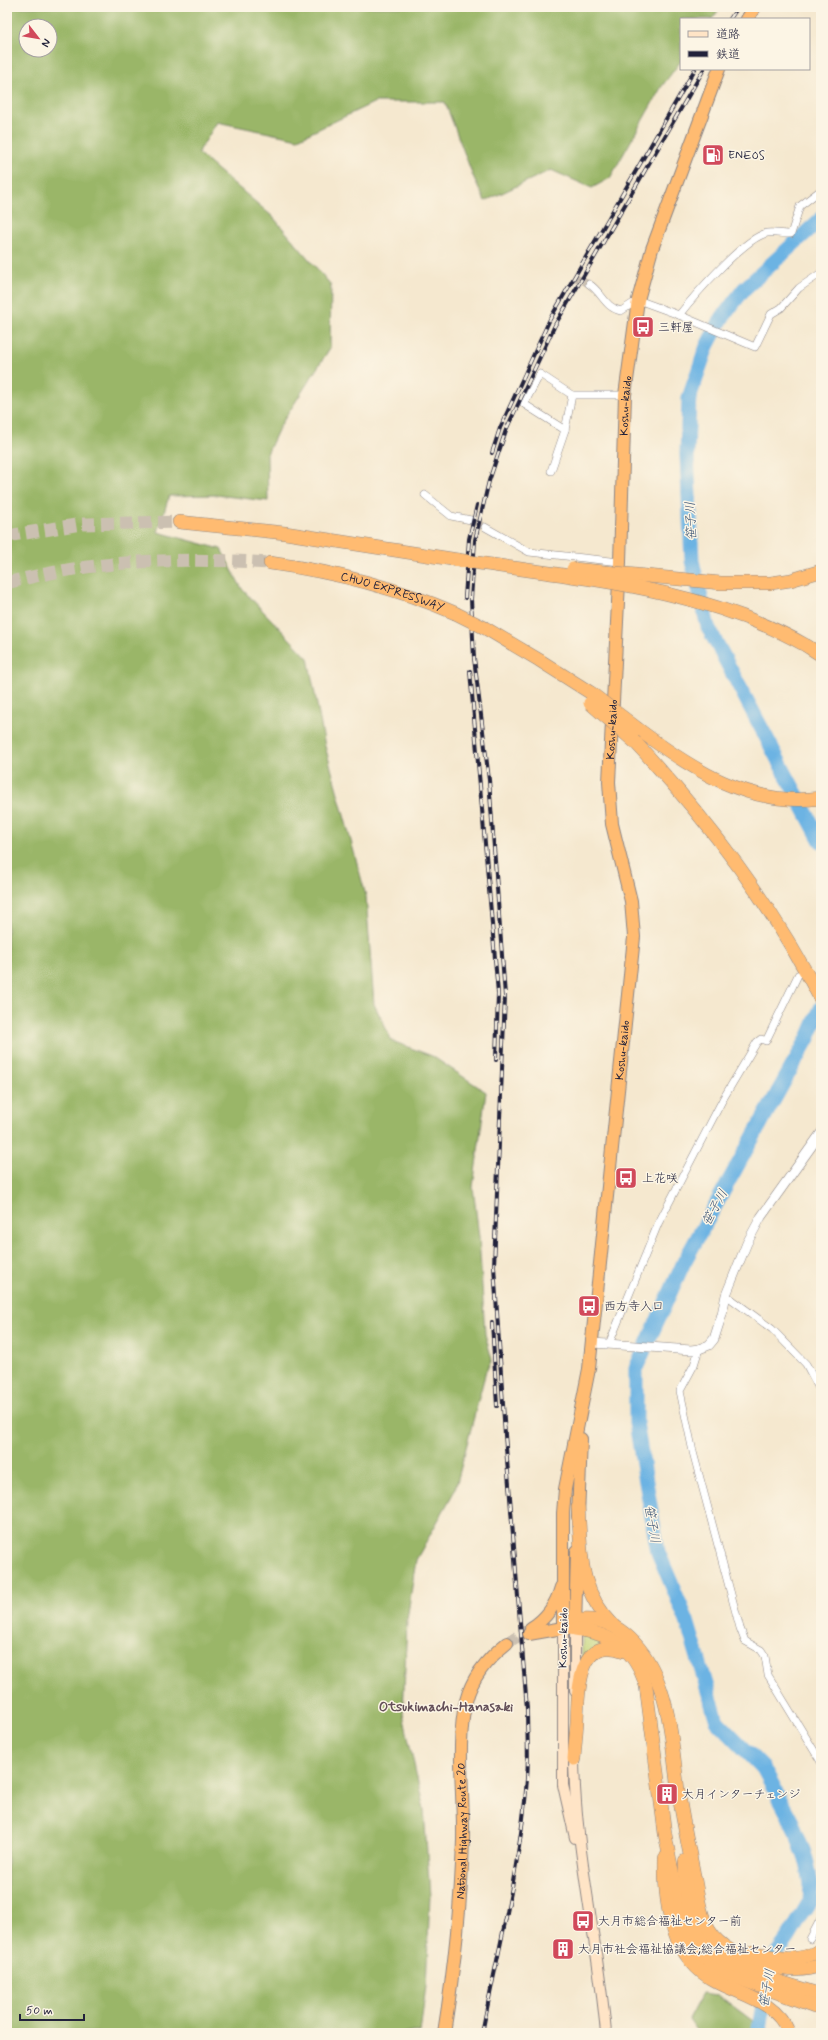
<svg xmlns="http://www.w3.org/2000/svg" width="828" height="2040" viewBox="0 0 828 2040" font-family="Mynerve,'Klee One',sans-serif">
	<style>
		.green { fill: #c3d477; stroke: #727b59 }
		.forest { fill: #9ab668; stroke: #5e6c52; fill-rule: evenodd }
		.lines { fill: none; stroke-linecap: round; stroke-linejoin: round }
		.river { stroke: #6cb3e3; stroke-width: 15 }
		.minor-tunnel { stroke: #cbc0b1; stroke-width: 7; stroke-dasharray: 7 3.5; stroke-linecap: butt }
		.trunk-tunnel { stroke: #cbc0b1; stroke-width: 12; stroke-dasharray: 12 6; stroke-linecap: butt }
		.motorway-tunnel { stroke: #cbc0b1; stroke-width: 13; stroke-dasharray: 13 6; stroke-linecap: butt }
		.minor-casing { stroke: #8c8585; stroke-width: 8 }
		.tertiary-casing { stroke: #8c8585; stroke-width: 10 }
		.secondary-casing { stroke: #8c8585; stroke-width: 12 }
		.trunk-casing { stroke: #8c8585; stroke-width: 14 }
		.motorway-casing { stroke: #8c8585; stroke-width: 14 }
		.minor { stroke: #fff; stroke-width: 7 }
		.tertiary { stroke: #fff; stroke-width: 9 }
		.secondary { stroke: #ffe4c6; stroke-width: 10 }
		.trunk { stroke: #ffbb71; stroke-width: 12 }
		.motorway { stroke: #ffbb71; stroke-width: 13 }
		.rail-casing { stroke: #22223b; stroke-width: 4 }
		.rail { stroke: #fcf5e5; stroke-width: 2.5; stroke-dasharray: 8; stroke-linecap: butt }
		.motorway-bridge-casing { stroke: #8c8585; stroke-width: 14; stroke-linecap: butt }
		.motorway-bridge { stroke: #ffbb71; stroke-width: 13 }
		.labels { text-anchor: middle; stroke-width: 3; stroke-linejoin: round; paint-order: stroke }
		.poi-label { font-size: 12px; fill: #22223b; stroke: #fcf5e5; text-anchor: start }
		.street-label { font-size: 12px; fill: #22223b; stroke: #fcf5e5 }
		.water-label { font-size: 13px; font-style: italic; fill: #3c5576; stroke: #fcf5e5 }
		.quarter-label { font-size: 14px; font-weight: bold; fill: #645059; stroke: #fcf5e5 }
	</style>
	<rect width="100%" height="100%" fill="#fcf5e5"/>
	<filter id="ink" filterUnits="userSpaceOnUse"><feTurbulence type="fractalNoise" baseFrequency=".025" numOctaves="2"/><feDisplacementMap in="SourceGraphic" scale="8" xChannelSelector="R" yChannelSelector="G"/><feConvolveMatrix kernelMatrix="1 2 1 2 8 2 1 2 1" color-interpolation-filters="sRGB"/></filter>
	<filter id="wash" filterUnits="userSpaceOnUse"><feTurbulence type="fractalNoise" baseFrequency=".012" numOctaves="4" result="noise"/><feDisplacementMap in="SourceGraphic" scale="16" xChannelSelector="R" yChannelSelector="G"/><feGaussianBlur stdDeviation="0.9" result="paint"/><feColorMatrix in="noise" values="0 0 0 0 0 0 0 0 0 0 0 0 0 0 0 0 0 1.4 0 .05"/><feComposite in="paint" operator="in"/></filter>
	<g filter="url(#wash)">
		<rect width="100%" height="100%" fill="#f5e8cf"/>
		<polygon class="green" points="582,1634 610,1642 582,1659"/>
		<g class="forest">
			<path d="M7 7H721L712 19H681V61L662 86 610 178 592 188 551 170 485 201 473 176 445 102H375L298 139 217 122 198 153 273 217 331 285 330 348 280 426 267 454 268 501 216 495 169 496 158 532 221 549 242 589 308 658 325 746 366 896 374 1004 392 1041 432 1056 486 1092 473 1187 479 1237 485 1334 492 1360 486 1371 455 1490 416 1560 407 1620 403 1714 424 1810 430 1896 426 1985 420 2033H7ZM26 26H50V50H26Z"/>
			<polygon points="702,1993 718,1995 769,2033 698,2033 688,2019"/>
		</g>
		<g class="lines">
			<g class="river">
				<polyline points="821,219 744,289 722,318 707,346 689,398 687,454 692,561 708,627 821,841"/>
				<polyline points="758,2033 772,1960 789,1937 810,1901 811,1884 807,1862 792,1822 763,1768 717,1721 687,1621 658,1552 636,1423 636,1368 684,1262 808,1038 821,1008"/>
			</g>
		</g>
	</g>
	<g filter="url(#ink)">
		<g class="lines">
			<g class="minor-tunnel">
				<polyline points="574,277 589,284"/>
				<polyline points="471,520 485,527"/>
			</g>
			<polyline class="trunk-tunnel" points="507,1643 531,1628"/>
			<g class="motorway-tunnel">
				<polyline points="7,536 82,524 179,522"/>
				<path d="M7 583C92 560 182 557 270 563"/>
			</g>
			<g class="minor-casing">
				<g id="minor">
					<path d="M589 284C602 292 605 308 621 311L638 300 679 315 755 347 771 314 781 308 799 288 821 273"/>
					<path d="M679 315C694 296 744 238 767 233 774 232 784 234 791 234L800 206 821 190"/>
					<polyline points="565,430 524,404 540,374 572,395"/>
					<polyline points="551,471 565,430 572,395 625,395"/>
					<polyline points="425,495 451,516 471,520"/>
					<polyline points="485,527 529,552 620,562"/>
					<polyline points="726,1295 772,1329 806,1364 821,1392"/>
					<polyline points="609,1344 658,1224 723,1099 757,1042 761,1039 766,1041 798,975"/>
					<polyline points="699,1349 694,1365 680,1391 693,1452 740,1628 745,1641 761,1650 765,1656 768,1675 821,1762"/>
					<polyline points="810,1939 821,1918"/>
				</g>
			</g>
			<g class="tertiary-casing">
				<polyline id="tertiary" points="593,1343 691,1350 699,1349 709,1345 714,1339 722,1314 726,1295 747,1243 761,1217 821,1133"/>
			</g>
			<g class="secondary-casing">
				<g id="secondary">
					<polyline points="563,1628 563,1785 575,1838"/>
					<polyline points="575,1691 575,1629"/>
					<path d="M574 1753C574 1847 598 1940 606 2033"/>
				</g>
			</g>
			<g class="trunk-casing">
				<g id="trunk">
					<polyline points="747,19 755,7"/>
					<polyline points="578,1517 581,1439"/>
					<path d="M531 1628C547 1618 556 1605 561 1587"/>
					<path id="s1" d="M563 1628V1513L565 1489 589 1369 634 937 631 901 612 824 609 782 620 562 625 395 638 300 652 249 719 69"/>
					<polyline points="529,1634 563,1628 575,1629 577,1551"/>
					<path id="s2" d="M444 2033C454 1970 461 1905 463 1840 464 1797 456 1742 466 1701 472 1677 488 1658 507 1643"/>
				</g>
			</g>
			<g class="motorway-casing">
				<g id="motorway">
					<polyline points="179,522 285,533 458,560"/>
					<path id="s3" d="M270 563C335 572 395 587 455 613"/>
					<polyline points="771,583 791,580 821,571"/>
					<polyline points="485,628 539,660 591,693"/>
					<polyline points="807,646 821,655"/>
					<path d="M638 729C691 769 751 808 821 798"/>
					<path d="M636 743C710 823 771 903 821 1000"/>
					<path d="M578 1507C582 1554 577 1588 613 1625"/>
					<path d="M575 1621C619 1612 649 1653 661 1690 671 1719 673 1752 677 1782 681 1813 688 1844 694 1875 698 1893 699 1913 709 1930 720 1948 740 1956 759 1962 778 1970 801 1973 821 1965"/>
					<path d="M575 1629C613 1634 635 1649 646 1686L665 1834 681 1918 689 1942 704 1960 721 1972 814 2006"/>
					<path d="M574 1759C575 1747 576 1734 577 1722 578 1693 578 1633 624 1651"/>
					<path d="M665 1858C664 1904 671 1959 717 1982 744 1996 776 2001 789 2033"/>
					<path d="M685 1861C686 1890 686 1927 709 1950 726 1967 795 1986 821 1995"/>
					<path d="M753 1952C775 1958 801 1964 821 1949"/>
				</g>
			</g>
			<use href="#minor" class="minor"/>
			<use href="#tertiary" class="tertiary"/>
			<use href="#secondary" class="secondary"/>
			<use href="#trunk" class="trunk"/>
			<use href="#motorway" class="motorway"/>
			<g class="rail-casing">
				<g id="rail">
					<polyline points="730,19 738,7"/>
					<polyline points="492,453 500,428 550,319 695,69"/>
					<polyline points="465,598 469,539 477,505"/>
					<polyline points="470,671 498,993 496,1060"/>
					<polyline points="492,1322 497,1406"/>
					<path d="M482 2033C498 1951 521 1862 527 1779 529 1756 527 1732 527 1709L505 1435 494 1266 505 996 489 780 474 658 471 599 475 540 489 481 506 430 555 325 704 69"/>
				</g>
			</g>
			<use href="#rail" class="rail"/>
			<g class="motorway-bridge-casing">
				<g id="motorway-bridge">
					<path d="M458 560C576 578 701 586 807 646"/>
					<polyline points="573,569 721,583 771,583"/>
					<polyline points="455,613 485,628"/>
					<polyline points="591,693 638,729"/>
					<polyline points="590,703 636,743"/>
				</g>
			</g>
			<use href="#motorway-bridge" class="motorway-bridge"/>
		</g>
	</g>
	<defs>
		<g id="fuel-square" transform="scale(1.15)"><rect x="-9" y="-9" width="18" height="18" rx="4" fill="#d1495b" stroke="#fcf5e5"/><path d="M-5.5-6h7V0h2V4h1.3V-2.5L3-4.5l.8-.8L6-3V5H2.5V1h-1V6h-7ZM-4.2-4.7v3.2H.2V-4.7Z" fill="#fff"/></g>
		<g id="bus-square" transform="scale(1.15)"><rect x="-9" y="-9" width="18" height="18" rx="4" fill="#d1495b" stroke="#fcf5e5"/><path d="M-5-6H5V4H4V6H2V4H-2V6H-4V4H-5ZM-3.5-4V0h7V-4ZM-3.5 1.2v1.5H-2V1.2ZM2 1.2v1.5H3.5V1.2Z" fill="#fff"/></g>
		<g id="building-square" transform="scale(1.15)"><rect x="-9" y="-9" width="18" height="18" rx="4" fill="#d1495b" stroke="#fcf5e5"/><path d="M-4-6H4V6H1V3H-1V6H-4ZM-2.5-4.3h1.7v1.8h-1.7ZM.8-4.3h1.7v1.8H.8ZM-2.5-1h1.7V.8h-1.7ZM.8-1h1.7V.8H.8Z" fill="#fff"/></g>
	</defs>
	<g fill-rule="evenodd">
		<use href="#fuel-square" x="713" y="155"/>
		<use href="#bus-square" x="643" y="327"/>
		<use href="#bus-square" x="626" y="1178"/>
		<use href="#bus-square" x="589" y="1306"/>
		<use href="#building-square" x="667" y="1794"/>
		<use href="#bus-square" x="583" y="1921"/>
		<use href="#building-square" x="563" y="1949"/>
	</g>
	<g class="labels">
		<g class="poi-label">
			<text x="728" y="159">ENEOS</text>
			<text x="658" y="331">三軒屋</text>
			<text x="642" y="1182">上花咲</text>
			<text x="604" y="1310">西方寺入口</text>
			<text x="682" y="1798">大月インターチェンジ</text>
			<text x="598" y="1925">大月市総合福祉センター前</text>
			<text x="578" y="1953">大月市社会福祉協議会;総合福祉センター</text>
		</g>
		<g class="street-label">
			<text dy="4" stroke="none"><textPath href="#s1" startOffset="1230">Koshu-kaido</textPath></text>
			<text dy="4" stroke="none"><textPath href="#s3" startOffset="126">CHUO EXPRESSWAY</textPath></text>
			<text dy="4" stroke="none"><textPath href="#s1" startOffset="906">Koshu-kaido</textPath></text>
			<text dy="4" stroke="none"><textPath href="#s1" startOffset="582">Koshu-kaido</textPath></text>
			<text transform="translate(563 1638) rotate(-89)" y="4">Koshu-kaido</text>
			<text dy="4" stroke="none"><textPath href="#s2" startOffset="203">National Highway Route 20</textPath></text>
		</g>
		<g class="water-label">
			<text transform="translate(690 521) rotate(-93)" y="5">笹子川</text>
			<text transform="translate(714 1207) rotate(-61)" y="5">笹子川</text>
			<text transform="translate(653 1524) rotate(80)" y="5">笹子川</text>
			<text transform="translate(766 1988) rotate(-80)" y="5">笹子川</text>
		</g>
		<g class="quarter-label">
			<text x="446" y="1711">Otsukimachi-Hanasaki</text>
		</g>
	</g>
	<rect width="828" height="2040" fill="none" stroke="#fcf5e5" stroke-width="24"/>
	<rect x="680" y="18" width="130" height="52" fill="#fcf5e5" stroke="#a5a1a1"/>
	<rect x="688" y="31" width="20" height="6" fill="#ffe4c6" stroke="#a5a1a1"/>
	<text x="716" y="38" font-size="12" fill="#22223b">道路</text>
	<rect x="688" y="51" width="20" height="6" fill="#22223b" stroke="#a5a1a1"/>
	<text x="716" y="58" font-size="12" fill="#22223b">鉄道</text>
	<g transform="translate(38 38) rotate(121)"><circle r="19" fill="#fcf5e5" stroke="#a5a1a1"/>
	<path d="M0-3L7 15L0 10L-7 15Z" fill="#d1495b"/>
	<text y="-6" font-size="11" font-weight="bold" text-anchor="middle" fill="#22223b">N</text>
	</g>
	<path d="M20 2014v6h64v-6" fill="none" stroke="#22223b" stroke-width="2"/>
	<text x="26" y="2014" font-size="12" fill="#22223b" stroke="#fcf5e5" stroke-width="3" paint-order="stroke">50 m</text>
</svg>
